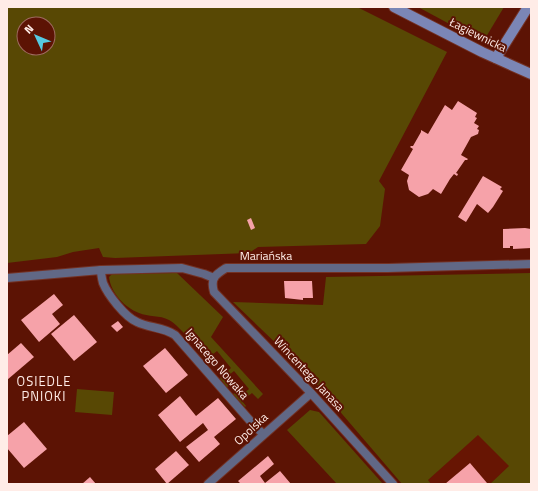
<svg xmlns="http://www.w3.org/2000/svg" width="538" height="491" viewBox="0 0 538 491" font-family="'Titillium Web',sans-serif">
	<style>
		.built { fill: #671503 }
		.green { fill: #584804; fill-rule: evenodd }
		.building { fill: #f6a2a9 }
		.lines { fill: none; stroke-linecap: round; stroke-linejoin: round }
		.street-casing { stroke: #733124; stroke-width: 10 }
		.secondary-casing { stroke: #733124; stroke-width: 12 }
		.street { stroke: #616886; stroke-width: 8 }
		.secondary { stroke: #7b86b6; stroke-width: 10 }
		.labels { text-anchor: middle; stroke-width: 4; stroke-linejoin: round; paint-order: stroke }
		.street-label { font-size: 12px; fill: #ffece7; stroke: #5c1304 }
		.neighbourhood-label { font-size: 13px; letter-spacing: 1px; fill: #ffece7; stroke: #5c1304 }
	</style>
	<rect width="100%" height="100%" fill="#5c1304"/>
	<polygon class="built" points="478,434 510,466 490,484 431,484 428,480"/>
	<g class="green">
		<path d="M7 7H357L447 52 379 181 385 189 380 226 366 244 258 247 249 253 115 258 103 257 99 248 73 252 57 257 7 263ZM24 24H48V48H24Z"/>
		<polygon points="418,7 504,7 483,42"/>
		<path d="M177 273 223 317 211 337 263 394 258 399 252 393 242 401 246 406 245 407 233 394 235 393 239 397 249 389 234 371 224 379 229 386 227 387 220 378 231 368 217 351 207 359 211 364 210 366C200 354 182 327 169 320 160 315 148 317 139 313 124 307 111 293 109 277L112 274Z"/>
		<polygon points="531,273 531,484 490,484 509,466 478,435 428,480 431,484 402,484 307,373 233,302 323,305 326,277"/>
		<polygon points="77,389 114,392 112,415 75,412"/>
		<polygon points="310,410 319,412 383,484 337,484 287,430"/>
	</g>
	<g class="building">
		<polygon points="458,101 477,113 475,117 477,118 474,123 479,126 477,129 479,130 478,134 471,137 461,155 468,159 467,160 465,160 456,173 458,174 457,176 454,174 450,179 441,194 433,189 428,194 419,197 409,190 407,181 409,175 401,170 413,149 410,147 411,146 413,146 421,132 421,130 428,134 445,105 452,110"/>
		<polygon points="483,176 502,187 500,189 503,191 493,207 488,213 477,204 466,222 458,217"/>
		<polygon points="251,218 255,228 251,230 247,220"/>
		<polygon points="525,228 531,229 531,248 513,249 513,246 510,246 510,248 503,248 503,229"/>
		<polygon points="284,281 312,281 313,298 303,298 303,300 285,298"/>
		<polygon points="54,294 63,305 52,314 60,324 39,342 21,320"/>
		<polygon points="74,315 97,342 74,361 51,334"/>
		<polygon points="118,321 123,327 117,332 111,326"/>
		<polygon points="21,343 34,357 7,380 7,355"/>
		<polygon points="165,348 188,375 166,393 143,366"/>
		<polygon points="180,396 196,416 218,398 236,419 214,437 220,444 199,462 186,447 208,430 203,423 180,442 158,415"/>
		<polygon points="24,422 47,449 24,468 7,448 7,436"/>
		<polygon points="176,451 189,465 167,484 155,469"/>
		<polygon points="268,456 274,464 260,476 265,483 280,471 291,484 241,484 238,481"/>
		<polygon points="470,463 487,483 487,484 445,484"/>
		<polygon points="90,477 96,484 82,484"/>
	</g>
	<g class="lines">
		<g class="street-casing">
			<g id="street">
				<path d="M101 270C101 275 102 279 103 283 108 295 125 317 137 322 149 328 163 327 175 335L252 423 263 434"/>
				<polyline points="7,278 101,270 182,268 204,274 214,278"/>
				<polyline points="208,484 311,393"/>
				<path d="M393 484 311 393 214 292C210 278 215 275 226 268H388L531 264"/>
			</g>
		</g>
		<g class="secondary-casing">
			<g id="secondary">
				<polyline points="394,7 482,52 531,74"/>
				<polyline points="496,58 528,7"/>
			</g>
		</g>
		<use href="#street" class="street"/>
		<use href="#secondary" class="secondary"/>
	</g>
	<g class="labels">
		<g class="street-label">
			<text transform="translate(478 35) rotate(26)" y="4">Łagiewnicka</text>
			<text x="266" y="260">Mariańska</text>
			<text transform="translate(217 364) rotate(49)" y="4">Ignacego Nowaka</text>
			<text transform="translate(309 374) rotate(47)" y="4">Wincentego Janasa</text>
			<text transform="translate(251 429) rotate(-43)" y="4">Opolska</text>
		</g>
		<g class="neighbourhood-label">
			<text x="44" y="386">OSIEDLE<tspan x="44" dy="15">PNIOKI</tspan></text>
		</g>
	</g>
	<rect width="538" height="491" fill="none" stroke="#ffece7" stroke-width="16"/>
	<g transform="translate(36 36) rotate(314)"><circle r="19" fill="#5c1304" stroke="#9d6a5f"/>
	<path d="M0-3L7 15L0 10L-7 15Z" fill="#56c9e1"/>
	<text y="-6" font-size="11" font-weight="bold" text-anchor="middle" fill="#ffece7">N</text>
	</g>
</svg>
